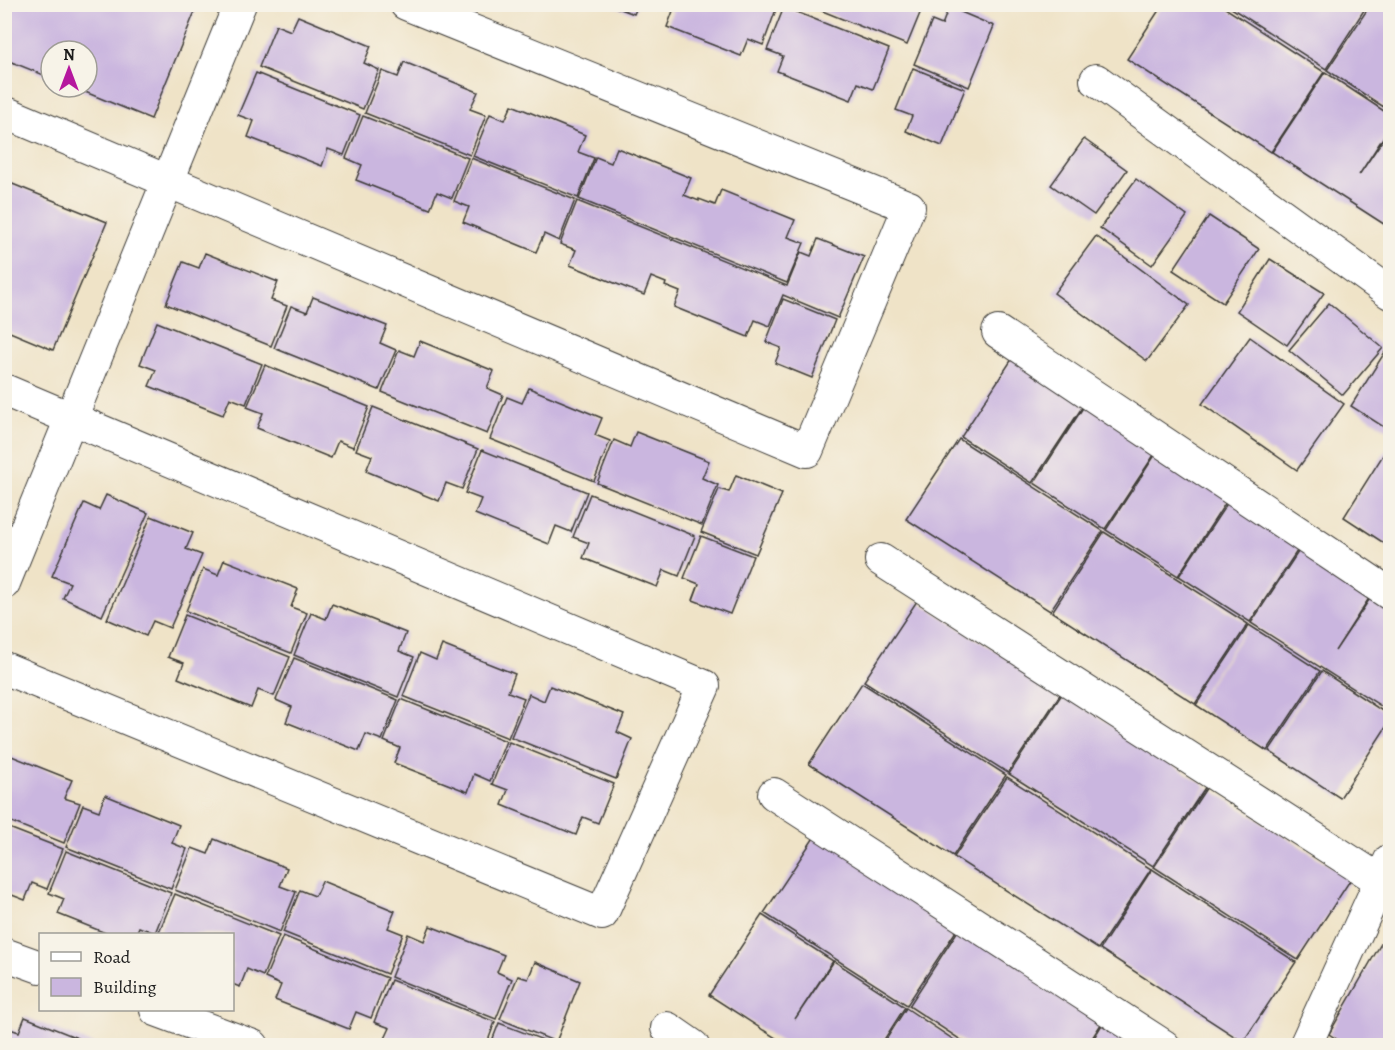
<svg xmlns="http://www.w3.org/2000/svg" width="1395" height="1050" viewBox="0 0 1395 1050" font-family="Alegreya,serif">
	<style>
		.building { fill: #cab6df }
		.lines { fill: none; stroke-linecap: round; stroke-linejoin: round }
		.minor-casing { stroke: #3c3a36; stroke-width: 34 }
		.minor { stroke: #fff; stroke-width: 32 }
	</style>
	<rect width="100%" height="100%" fill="#f7f3e8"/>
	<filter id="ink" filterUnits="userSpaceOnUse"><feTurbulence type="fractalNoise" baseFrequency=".0167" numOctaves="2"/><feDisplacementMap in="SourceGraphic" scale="12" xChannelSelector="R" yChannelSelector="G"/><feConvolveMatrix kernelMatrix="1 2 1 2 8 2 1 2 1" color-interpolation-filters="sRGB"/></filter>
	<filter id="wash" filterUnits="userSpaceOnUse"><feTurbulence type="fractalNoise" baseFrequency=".008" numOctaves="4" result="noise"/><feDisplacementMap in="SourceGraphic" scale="24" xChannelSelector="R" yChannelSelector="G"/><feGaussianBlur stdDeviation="1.35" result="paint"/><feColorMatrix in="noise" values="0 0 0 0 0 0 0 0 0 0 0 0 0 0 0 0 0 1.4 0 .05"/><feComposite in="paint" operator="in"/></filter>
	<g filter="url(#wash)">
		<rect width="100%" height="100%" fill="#efe3c7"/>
		<g id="blocks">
			<g class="building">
				<polygon points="4,4 198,4 151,119 73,87 87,87 87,51 51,51 51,78 4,59"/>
				<polygon points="778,4 763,45 748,39 741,56 667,27 673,11 655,5"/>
				<polygon points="805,4 921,4 923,6 907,45"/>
				<polygon points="1163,4 1219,4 1324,72 1271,152 1127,59"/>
				<polygon points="1225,4 1368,4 1326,69"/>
				<polygon points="1371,4 1390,4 1390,111 1327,70"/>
				<polygon points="610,5 638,5 634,14"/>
				<polygon points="784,7 889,49 873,89 858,83 851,100 777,71 783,56 767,50"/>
				<polygon points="949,7 994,26 969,87 914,64 932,21 942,25"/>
				<polygon points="298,16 371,46 364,63 379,70 363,109 259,67 276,25 291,31"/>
				<polygon points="404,62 478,92 470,109 486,115 470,155 365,113 382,71 398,77"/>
				<polygon points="913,68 965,89 942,146 906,131 912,116 896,110"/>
				<polygon points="1325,72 1390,115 1390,127 1359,175 1390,129 1390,228 1272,152"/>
				<polygon points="256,73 360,115 344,155 328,149 322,166 248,137 254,121 238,115"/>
				<polygon points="512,105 585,135 578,152 594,158 578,198 473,156 490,114 505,120"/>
				<polygon points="363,116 468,158 452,198 437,192 430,209 356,180 362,165 346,158"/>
				<polygon points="1084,139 1127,170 1094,215 1051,185"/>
				<polygon points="617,148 691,178 684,195 699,201 699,199 715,205 721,190 795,220 788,237 804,243 787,283 579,199 596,157 611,163"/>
				<polygon points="471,158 575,200 559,241 544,234 536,252 463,222 469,207 454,201"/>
				<polygon points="1136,179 1187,216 1152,265 1100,228"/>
				<polygon points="5,181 107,222 53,350 5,330"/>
				<polygon points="577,201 787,286 801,252 811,256 818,239 864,257 838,318 783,295 770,326 755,320 748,337 674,307 680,292 665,286 666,283 651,277 644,295 570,265 576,250 560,244"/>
				<polygon points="1209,216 1259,249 1223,303 1173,270"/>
				<polygon points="1096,236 1189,305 1147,361 1054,293"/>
				<polygon points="205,253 278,282 271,300 287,306 271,346 166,304 183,262 199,268"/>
				<polygon points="1270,259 1324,293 1287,345 1237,311"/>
				<polygon points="313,297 387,326 380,343 396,350 379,390 274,348 291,306 307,312"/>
				<polygon points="783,299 835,320 812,378 775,363 781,348 766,342"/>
				<polygon points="1329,303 1383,348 1343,395 1289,350"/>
				<polygon points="157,322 262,364 246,404 230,398 223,415 149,386 156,370 140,364"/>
				<polygon points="1250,337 1344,404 1297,470 1202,404"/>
				<polygon points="420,341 494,371 487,388 503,395 487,434 382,392 399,350 414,356"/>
				<polygon points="1390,344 1390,431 1351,406"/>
				<polygon points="1014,356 1085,403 1032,483 961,437"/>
				<polygon points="265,365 369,407 353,447 338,441 331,458 257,428 263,413 247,407"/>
				<polygon points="529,388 602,418 595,435 610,441 594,481 490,439 507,397 522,403"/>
				<polygon points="1086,403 1158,449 1105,529 1034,483"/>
				<polygon points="373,407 478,449 462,489 446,483 439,501 366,471 372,456 356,450"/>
				<polygon points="636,432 709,461 702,478 718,485 702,525 597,483 614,440 630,447"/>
				<polygon points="959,439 1103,531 1050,611 906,519"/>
				<polygon points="1390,444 1390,547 1344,517"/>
				<polygon points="1159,449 1230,496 1178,576 1106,530"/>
				<polygon points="482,450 587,492 571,532 556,526 549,544 475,514 481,499 465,493"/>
				<polygon points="736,475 782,494 756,554 701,532 719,489 729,492"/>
				<polygon points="590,494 695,536 679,576 664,570 657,587 583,558 589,543 573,537"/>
				<polygon points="106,495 148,513 102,616 63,598 70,583 52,576 84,503 99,510"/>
				<polygon points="1232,496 1303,542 1250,622 1179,576"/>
				<polygon points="151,516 193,533 186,549 202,555 170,628 153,621 146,636 107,619"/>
				<polygon points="1104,532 1248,624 1195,704 1052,612"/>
				<polygon points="701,536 753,556 730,614 693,600 699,584 684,578"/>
				<polygon points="1304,543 1375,589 1335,651 1377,588 1390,597 1390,712 1251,623"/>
				<polygon points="224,560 298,589 291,607 307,613 291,653 186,611 203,569 218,575"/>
				<polygon points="917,601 1061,693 1008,773 864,681"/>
				<polygon points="332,604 406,633 399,651 414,657 398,697 294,655 311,613 326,619"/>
				<polygon points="185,615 290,657 274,696 258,690 251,708 178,678 184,663 168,657"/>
				<polygon points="1249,625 1320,671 1267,751 1196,705"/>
				<polygon points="442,645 515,674 508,692 524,698 508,738 403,696 420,653 436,660"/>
				<polygon points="294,658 398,700 382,740 366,734 359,751 286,722 292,707 276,700"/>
				<polygon points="1322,671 1390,716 1390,721 1340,798 1269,751"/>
				<polygon points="862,683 1006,775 953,856 809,764"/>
				<polygon points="550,686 624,715 617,732 632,739 616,779 511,737 529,694 544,701"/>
				<polygon points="1062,694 1206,786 1153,866 1009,774"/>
				<polygon points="401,699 506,741 490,781 474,774 468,792 394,763 400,748 384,741"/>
				<polygon points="509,742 614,784 598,823 583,817 576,835 502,805 508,790 492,784"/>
				<polygon points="4,753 72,780 64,798 80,803 64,843 4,819"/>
				<polygon points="1007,777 1151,869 1098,949 954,857"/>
				<polygon points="1207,787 1351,879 1298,960 1154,867"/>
				<polygon points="105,795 179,825 172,843 187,849 171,889 66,847 83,805 99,811"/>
				<polygon points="4,826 63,849 47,889 32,883 25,900 4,892"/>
				<polygon points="817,833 960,925 907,1005 764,913"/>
				<polygon points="214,839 287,868 280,886 296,892 280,932 175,890 192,848 208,854"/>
				<polygon points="66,851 171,893 155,933 139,927 136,934 108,934 58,914 64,899 49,893"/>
				<polygon points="1152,869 1296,962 1243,1042 1100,949"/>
				<polygon points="322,881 395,911 388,928 403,934 387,974 283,932 300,890 315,896"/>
				<polygon points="175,894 279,936 263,976 247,969 240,987 232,984 232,934 158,934"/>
				<polygon points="762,915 833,961 795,1019 834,961 905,1007 880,1046 788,1046 709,995"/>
				<polygon points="430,926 504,955 497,972 512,979 496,1019 391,977 408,934 424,941"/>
				<polygon points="961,926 1105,1018 1087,1046 970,1046 909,1006"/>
				<polygon points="1390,928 1390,1046 1347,1046 1329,1034"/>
				<polygon points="283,936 387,978 371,1018 356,1012 349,1029 275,1000 281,985 265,978"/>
				<polygon points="535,962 580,981 556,1042 500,1019 518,976 528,979"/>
				<polygon points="391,980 495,1022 486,1046 388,1046 383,1043 390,1028 374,1022"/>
				<polygon points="906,1008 963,1046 882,1046"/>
				<polygon points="25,1017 95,1045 95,1046 4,1046 4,1027 19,1032"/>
				<polygon points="1106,1018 1148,1046 1089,1046"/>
				<polygon points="499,1023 556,1045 556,1046 490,1046"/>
			</g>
		</g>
	</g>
	<g filter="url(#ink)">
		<use href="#blocks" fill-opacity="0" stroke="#3c3a36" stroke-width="1.5"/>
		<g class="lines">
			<g class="minor-casing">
				<g id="minor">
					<polyline points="1096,80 1390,293"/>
					<polyline points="4,112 807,451 909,207 406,4"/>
					<polyline points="998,332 1390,594"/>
					<polyline points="4,390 704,686 602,914 4,668"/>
					<polyline points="881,560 1381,881"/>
					<polyline points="4,583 240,4"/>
					<polyline points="774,794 1164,1046"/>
					<polyline points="4,954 40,967"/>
					<polyline points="156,1010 253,1046"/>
					<polyline points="667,1028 693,1046"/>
					<polyline points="1305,1046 1390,860"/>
				</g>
			</g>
			<use href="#minor" class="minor"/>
		</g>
	</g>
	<rect width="1395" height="1050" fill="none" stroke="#f7f3e8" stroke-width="24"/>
	<rect x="39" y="933" width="195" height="78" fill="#f7f3e8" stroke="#9f9d96" stroke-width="1.5"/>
	<rect x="51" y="952" width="30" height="9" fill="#ffffff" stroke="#9f9d96" stroke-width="1.5"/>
	<text x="93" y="963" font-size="18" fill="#1c1c1c">Road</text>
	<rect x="51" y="978" width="30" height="18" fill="#cab6df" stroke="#9f9d96" stroke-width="1.5"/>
	<text x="93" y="993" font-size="18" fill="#1c1c1c">Building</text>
	<g transform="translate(69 69)"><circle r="28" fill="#f7f3e8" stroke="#9f9d96" stroke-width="1.5"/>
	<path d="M0-4.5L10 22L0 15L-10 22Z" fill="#b5179e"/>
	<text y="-9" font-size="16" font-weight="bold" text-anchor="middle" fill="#1c1c1c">N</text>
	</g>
</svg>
